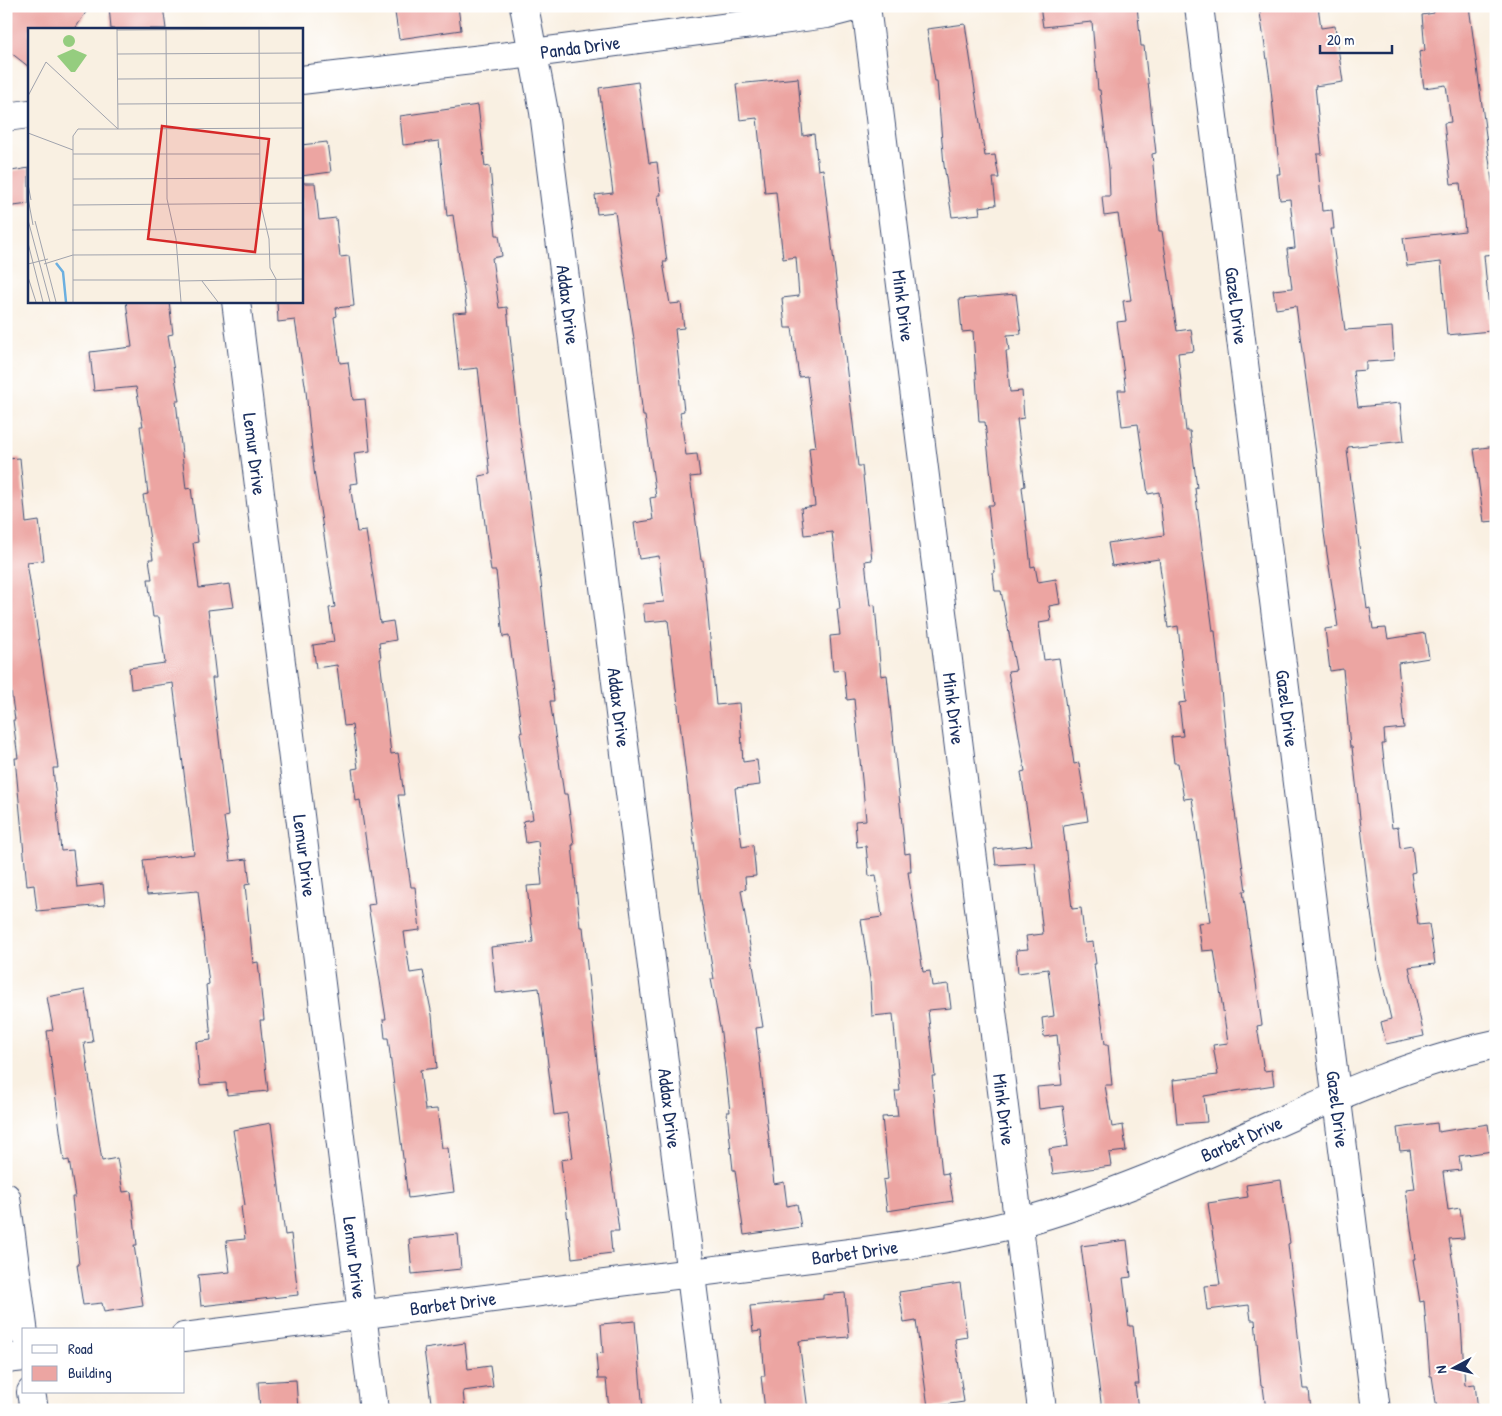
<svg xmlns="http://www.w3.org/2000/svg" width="1502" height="1416" viewBox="0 0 1502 1416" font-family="'Patrick Hand',sans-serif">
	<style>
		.building { fill: #eca5a2 }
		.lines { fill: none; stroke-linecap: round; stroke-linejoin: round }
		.minor-casing { stroke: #3c4c72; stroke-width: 30 }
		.minor { stroke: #fff; stroke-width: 28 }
		.labels { text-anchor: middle; stroke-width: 4; stroke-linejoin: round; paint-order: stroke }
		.street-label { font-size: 19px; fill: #1b2f5e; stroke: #fff }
		.inset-river { fill: none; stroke: #6bafe0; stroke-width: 2.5 }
		.inset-road { fill: none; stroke: #a0a3ad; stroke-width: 1 }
		.view { fill: #d62828; fill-opacity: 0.15; stroke: #d62828; stroke-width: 2.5 }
		.inset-edge { fill: none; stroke: #1b2f5e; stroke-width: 2.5 }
	</style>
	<rect width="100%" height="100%" fill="#fff"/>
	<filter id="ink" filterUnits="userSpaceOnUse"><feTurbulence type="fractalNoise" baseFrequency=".02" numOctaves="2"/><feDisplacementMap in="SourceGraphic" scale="10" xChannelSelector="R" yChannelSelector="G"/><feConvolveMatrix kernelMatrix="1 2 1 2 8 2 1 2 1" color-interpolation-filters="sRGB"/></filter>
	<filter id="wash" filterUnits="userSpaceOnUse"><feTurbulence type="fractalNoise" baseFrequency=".0096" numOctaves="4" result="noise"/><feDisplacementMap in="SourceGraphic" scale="20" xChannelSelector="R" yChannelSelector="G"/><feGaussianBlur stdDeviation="1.12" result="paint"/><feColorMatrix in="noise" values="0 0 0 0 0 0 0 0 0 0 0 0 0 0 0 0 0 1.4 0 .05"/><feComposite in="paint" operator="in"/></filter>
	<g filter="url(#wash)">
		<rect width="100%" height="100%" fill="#f9f0e2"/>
		<g id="blocks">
			<g class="building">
				<polygon points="6,6 90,6 75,29 29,29 29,67 6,49"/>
				<polygon points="109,6 163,6 166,29 111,29"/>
				<polygon points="394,6 458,6 461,30 399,39"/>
				<polygon points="1040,6 1137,6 1141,46 1144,46 1156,153 1152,154 1159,231 1162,231 1177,331 1191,329 1194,351 1178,353 1186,431 1190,431 1197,488 1195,488 1203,555 1213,631 1215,631 1229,769 1246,891 1243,891 1262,1025 1257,1026 1264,1071 1272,1070 1274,1085 1204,1096 1207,1122 1177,1124 1173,1080 1218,1075 1213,1045 1228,1043 1214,950 1202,951 1198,923 1210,922 1192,798 1184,799 1178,763 1174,763 1171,737 1183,736 1179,703 1186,702 1178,626 1168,628 1159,559 1112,566 1108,543 1164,535 1159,492 1148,494 1138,424 1122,426 1118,390 1126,390 1117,322 1126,321 1123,301 1131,300 1118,214 1104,216 1102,196 1110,196 1109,169 1100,90 1098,90 1092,22 1043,27"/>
				<polygon points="1259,6 1318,6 1321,28 1335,26 1343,82 1315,86 1322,154 1317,154 1322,211 1332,210 1334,229 1331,229 1345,330 1392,327 1394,360 1366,362 1366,370 1353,371 1358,407 1400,403 1404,441 1348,447 1347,450 1367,609 1370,608 1373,629 1386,628 1388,639 1425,633 1429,658 1398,663 1404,728 1384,730 1385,744 1382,744 1392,828 1398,827 1400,848 1412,846 1415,872 1411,873 1418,925 1429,924 1435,964 1409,967 1424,1036 1386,1044 1381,1022 1391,1019 1378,963 1369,898 1352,747 1350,747 1343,669 1330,671 1325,629 1338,627 1324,533 1318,468 1296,306 1276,309 1273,290 1292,288 1287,249 1295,248 1290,199 1280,200 1277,174 1280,174 1270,80"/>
				<polygon points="1433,6 1469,6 1493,189 1496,188 1496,254 1484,255 1491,331 1447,335 1441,262 1407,266 1403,238 1465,231 1460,183 1451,184 1444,123 1451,122 1446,85 1424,88 1419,52 1425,51 1422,15 1434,13"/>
				<polygon points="965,24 985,156 995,155 999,178 993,178 996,205 979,207 980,214 952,217 944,165 937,81 935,81 927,29"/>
				<polygon points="798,78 803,136 814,134 818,170 823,169 858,466 862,466 872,560 865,561 870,606 875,605 881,676 887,675 905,854 910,853 911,872 908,872 923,972 930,971 932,986 948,984 951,1008 928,1010 935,1076 932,1076 942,1174 948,1173 953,1201 887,1211 883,1180 888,1179 882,1117 898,1116 895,1091 900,1091 893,1014 872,1016 870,979 861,920 882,917 876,875 869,876 866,846 857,847 855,821 866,820 854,699 847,700 844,670 833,671 830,636 840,635 837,609 840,609 832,532 804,535 801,508 815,506 809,448 816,447 807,376 799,377 792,328 785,328 782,298 799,296 796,257 783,259 776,192 765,193 757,118 740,120 736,84"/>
				<polygon points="638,82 649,163 657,162 661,195 658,195 667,262 663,262 670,304 681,303 684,328 675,329 684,411 680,412 686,455 697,454 700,476 690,477 701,560 703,560 716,705 739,703 743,762 757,760 760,785 735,788 742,847 753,845 756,876 745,877 746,889 741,890 763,1027 756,1028 774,1184 784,1182 787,1206 797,1204 801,1227 744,1235 735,1170 733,1170 727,1112 730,1112 721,1033 711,979 714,979 700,894 668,620 645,622 643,604 664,602 659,556 639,559 634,523 653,520 650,498 656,497 645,416 643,416 635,346 615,212 597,214 595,195 613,193 599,88"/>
				<polygon points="478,105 485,167 490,166 496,235 499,235 502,256 492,258 499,308 507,307 519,423 541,582 554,701 550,701 564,794 567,794 574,845 572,845 580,927 583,927 597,1062 619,1231 610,1231 612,1253 572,1258 561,1160 573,1158 567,1113 554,1115 539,988 496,993 491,947 533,942 527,886 542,885 538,841 526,843 523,821 533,819 520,733 522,733 509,636 503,637 496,571 491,571 486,532 479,476 490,474 478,368 459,370 453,313 467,312 453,215 447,216 439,141 403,145 400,116"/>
				<polygon points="327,142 331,172 301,176 301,145"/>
				<polygon points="29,168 29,204 6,207 6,172"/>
				<polygon points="301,183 315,183 319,220 336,218 340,257 349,256 354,306 336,308 337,316 334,317 340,363 348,362 353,400 365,399 370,451 354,453 358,483 350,484 357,532 366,531 380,623 393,621 396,640 379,643 381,659 380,659 391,754 398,753 404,795 398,795 411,887 415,887 420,930 404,932 410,973 423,971 432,1015 437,1068 420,1070 425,1110 437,1109 442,1148 448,1148 454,1192 408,1198 388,1038 385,1038 383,1019 386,1019 368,905 375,904 360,800 356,801 352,769 358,768 352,725 344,726 337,665 316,668 313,645 334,642 329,608 335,607 314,470 306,391 295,320 278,322 277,301 301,301"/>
				<polygon points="1016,294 1021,334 1007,335 1009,351 1006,351 1010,392 1022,391 1024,418 1017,419 1025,486 1022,487 1031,567 1035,566 1038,582 1056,579 1060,604 1049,606 1051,621 1039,623 1044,660 1059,658 1074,764 1079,763 1088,821 1063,825 1072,909 1081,908 1085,943 1093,942 1096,964 1094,964 1105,1044 1108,1044 1112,1085 1105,1085 1112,1127 1123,1125 1126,1151 1109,1153 1111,1166 1053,1174 1049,1149 1068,1146 1063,1106 1039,1109 1037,1087 1062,1085 1057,1035 1044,1037 1042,1018 1054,1016 1048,969 1018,973 1016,950 1028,949 1026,936 1043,934 1035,863 996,865 994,849 1032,845 1021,772 1025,771 1008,671 1016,670 1001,591 995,591 993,573 995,572 988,505 994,505 985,422 979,422 973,331 962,332 959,299"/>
				<polygon points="126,301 169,301 173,334 168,335 179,401 176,401 186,489 191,488 198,542 193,543 199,588 230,584 234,607 208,610 216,678 212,678 228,816 224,817 230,861 247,859 250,884 245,885 253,963 258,962 264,1020 260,1020 268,1091 227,1095 226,1083 200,1085 196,1042 211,1040 206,985 209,984 198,891 147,895 143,860 194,854 173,683 131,689 129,668 165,663 159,617 153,617 148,579 152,579 149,559 153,559 143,495 148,494 140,426 143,426 136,387 94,391 90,352 132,347"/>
				<polygon points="1496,446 1496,521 1484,522 1474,449"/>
				<polygon points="20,458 26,523 39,521 44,560 27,562 58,768 53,768 61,851 73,850 77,887 103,884 105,905 37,911 34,885 27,886 15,758 18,758 13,720 15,720 9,677 6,677 6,459"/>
				<polygon points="85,990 93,1042 84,1043 102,1161 117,1158 123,1192 131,1191 137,1245 134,1245 143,1306 104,1312 102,1303 83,1305 77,1265 79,1265 72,1197 75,1197 69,1160 64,1161 47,1031 53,1030 47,997"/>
				<polygon points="271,1123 285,1235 291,1234 298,1295 201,1306 198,1275 230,1272 226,1241 245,1239 241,1206 245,1205 233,1130"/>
				<polygon points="1437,1123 1438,1132 1488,1124 1492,1151 1459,1156 1461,1170 1443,1172 1448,1210 1460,1208 1464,1238 1449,1239 1460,1308 1465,1385 1475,1384 1478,1410 1437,1410 1432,1376 1430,1376 1424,1301 1420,1302 1413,1259 1415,1259 1406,1190 1415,1189 1410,1150 1400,1151 1397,1128"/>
				<polygon points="1281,1180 1290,1243 1288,1244 1304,1389 1309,1389 1311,1410 1266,1410 1263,1386 1261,1386 1255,1320 1251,1320 1249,1305 1207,1310 1204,1286 1220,1285 1208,1203 1248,1197 1246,1185"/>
				<polygon points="458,1234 461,1269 412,1274 409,1239"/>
				<polygon points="1127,1240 1131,1277 1123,1278 1129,1326 1133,1326 1139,1384 1135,1384 1138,1410 1102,1410 1081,1246"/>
				<polygon points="960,1283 967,1337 955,1339 964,1402 928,1407 916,1321 904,1323 899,1292"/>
				<polygon points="845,1293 849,1337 799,1341 808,1410 765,1410 761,1376 765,1376 761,1331 753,1332 750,1306 823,1299 823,1295"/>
				<polygon points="635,1321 643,1410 609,1410 606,1379 598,1379 596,1354 603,1353 601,1324"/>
				<polygon points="465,1343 468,1369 490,1366 493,1387 463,1391 465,1410 432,1410 424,1349"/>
				<polygon points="296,1380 298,1410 260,1410 258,1382"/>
			</g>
		</g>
	</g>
	<g filter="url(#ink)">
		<use href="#blocks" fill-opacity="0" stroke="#3c4c72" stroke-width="1"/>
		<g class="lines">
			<g class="minor-casing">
				<g id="minor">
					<path id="s1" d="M524 6 544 112 708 1410"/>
					<path id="s2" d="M866 6 1042 1410"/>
					<path id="s3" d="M1199 6 1376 1410"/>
					<path id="s4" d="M301 80 533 53 827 14 858 6"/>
					<polyline points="6,117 29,114"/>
					<path id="s5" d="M236 301 374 1410"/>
					<polyline points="6,1197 24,1334"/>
					<path id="s6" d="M184 1337 850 1253C907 1245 963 1237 1018 1223 1064 1211 1109 1194 1154 1176 1267 1131 1375 1070 1496 1044"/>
					<polyline points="6,1359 24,1357"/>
					<polyline points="31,1392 34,1410"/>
				</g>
			</g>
			<use href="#minor" class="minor"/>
		</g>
	</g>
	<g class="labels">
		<g class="street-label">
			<text dy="7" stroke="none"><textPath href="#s4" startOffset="281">Panda Drive</textPath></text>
			<text dy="7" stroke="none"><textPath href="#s1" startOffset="302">Addax Drive</textPath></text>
			<text dy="7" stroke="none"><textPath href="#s2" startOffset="302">Mink Drive</textPath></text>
			<text dy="7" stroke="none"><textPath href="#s3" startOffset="302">Gazel Drive</textPath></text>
			<text dy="7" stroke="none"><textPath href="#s5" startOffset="154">Lemur Drive</textPath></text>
			<text dy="7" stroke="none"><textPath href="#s1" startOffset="708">Addax Drive</textPath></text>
			<text dy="7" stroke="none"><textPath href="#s2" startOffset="708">Mink Drive</textPath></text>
			<text dy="7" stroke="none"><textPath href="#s3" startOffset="708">Gazel Drive</textPath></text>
			<text dy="7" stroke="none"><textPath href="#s5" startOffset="559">Lemur Drive</textPath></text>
			<text dy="7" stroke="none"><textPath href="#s1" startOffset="1112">Addax Drive</textPath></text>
			<text dy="7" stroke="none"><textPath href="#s2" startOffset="1112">Mink Drive</textPath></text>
			<text dy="7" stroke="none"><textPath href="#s3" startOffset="1112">Gazel Drive</textPath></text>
			<text dy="7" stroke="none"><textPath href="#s6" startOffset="1081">Barbet Drive</textPath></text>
			<text dy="7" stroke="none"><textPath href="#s6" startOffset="676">Barbet Drive</textPath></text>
			<text dy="7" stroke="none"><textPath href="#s5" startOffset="964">Lemur Drive</textPath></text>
			<text dy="7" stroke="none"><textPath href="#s6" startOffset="271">Barbet Drive</textPath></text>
		</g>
	</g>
	<g transform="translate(28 28)">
		<rect width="275" height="275" fill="#f9f0e2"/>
		<path d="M35 13a6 6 0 1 1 12 0a6 6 0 1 1-12 0ZM45 21 59 27 47 44H43L29 28Z" fill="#95cd7f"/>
		<path class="inset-river" d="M28 235 35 244 38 274"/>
		<path class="inset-road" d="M138 1 139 171 148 211 153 274M231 1 232 173 241 211 242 240 248 251V274M89 2 275 1M89 26 275 25M90 51 275 50M0 68 18 34 90 101 275 100M90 76 275 75M0 105 45 122M45 126H232M45 151 275 150M0 156 3 172M0 170 5 197M45 177 275 175M0 192 22 274M7 193 28 274M44 202 275 201M0 215 15 274M0 236 20 231M16 236 45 227 275 226M0 249 8 274M45 252H151M151 253 275 251M174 253 190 274M45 274V108L50 101H90L89 1"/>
		<path class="view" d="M134 98 241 111 227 224 120 211Z"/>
		<rect width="275" height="275" class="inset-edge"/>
	</g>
	<rect width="1502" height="1416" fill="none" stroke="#fff" stroke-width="25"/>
	<rect x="22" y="1328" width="162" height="65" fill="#ffffff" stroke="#a4acbf"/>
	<rect x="32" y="1345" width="25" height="8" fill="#ffffff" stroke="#a4acbf"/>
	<text x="68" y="1354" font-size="15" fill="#1b2f5e">Road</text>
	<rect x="32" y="1366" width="25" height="15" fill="#eca5a2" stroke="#a4acbf"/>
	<text x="68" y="1378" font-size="15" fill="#1b2f5e">Building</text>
	<g transform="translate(1454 1368) rotate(263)" stroke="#ffffff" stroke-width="4" paint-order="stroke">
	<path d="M0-4L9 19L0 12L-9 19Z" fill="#1b2f5e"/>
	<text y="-8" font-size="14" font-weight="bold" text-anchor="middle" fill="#1b2f5e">N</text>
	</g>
	<path d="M1320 45v8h72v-8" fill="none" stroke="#1b2f5e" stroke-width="2.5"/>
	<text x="1327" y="45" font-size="15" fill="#1b2f5e" stroke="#ffffff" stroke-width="4" paint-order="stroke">20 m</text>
</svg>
